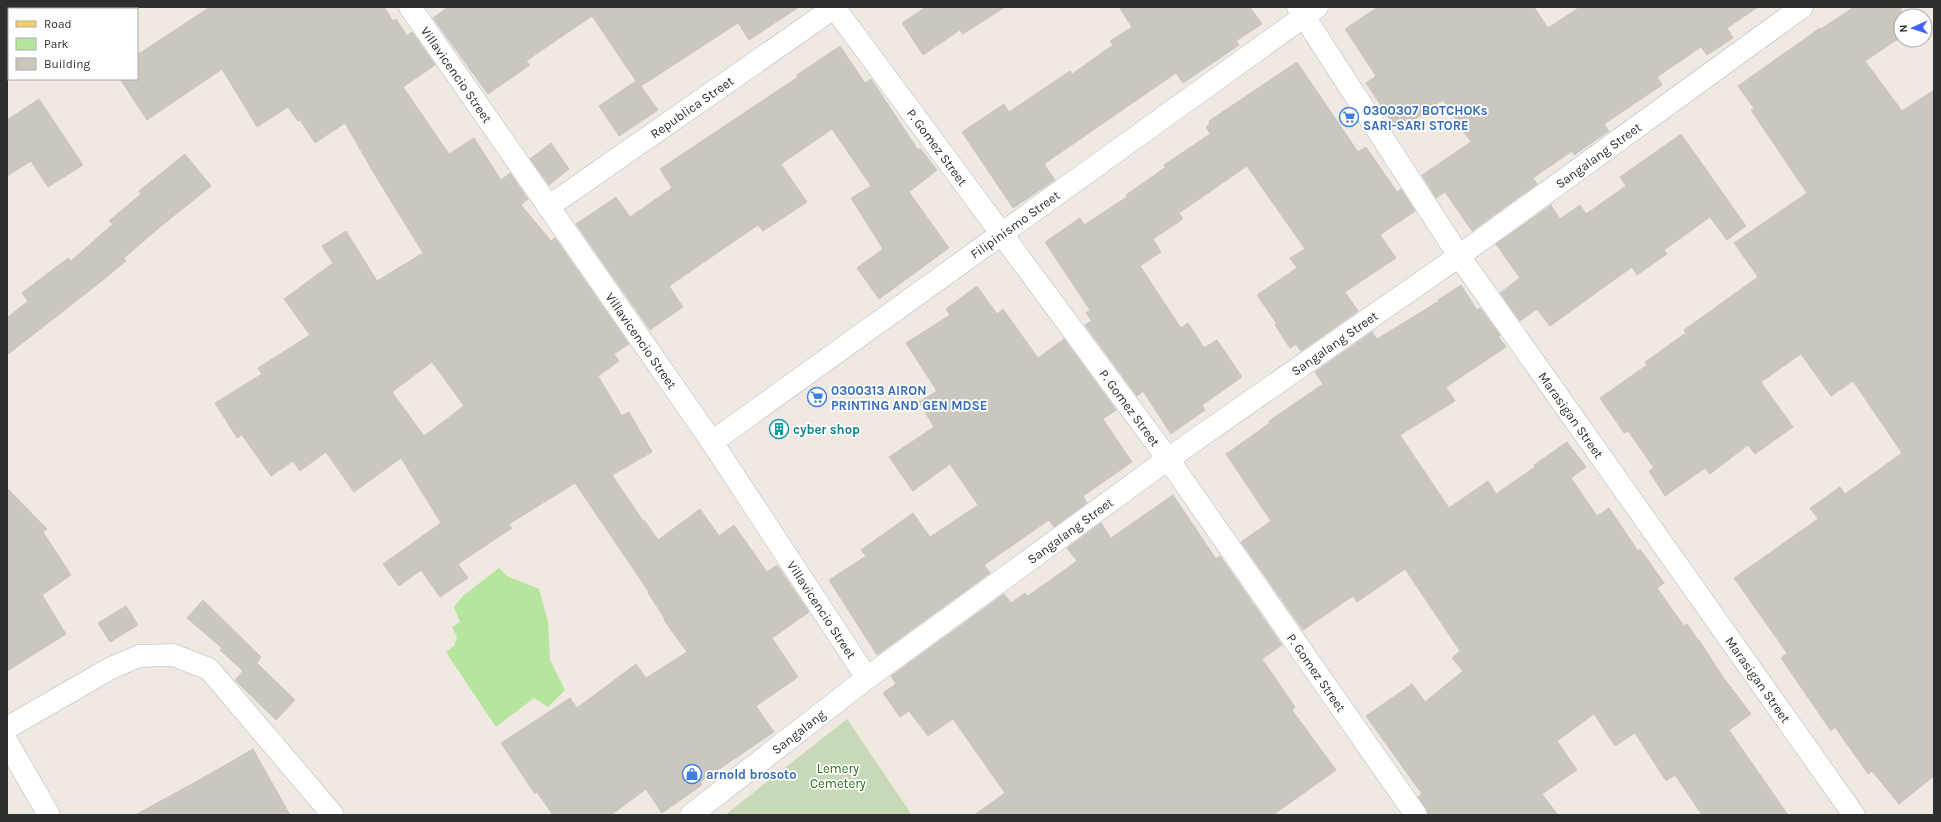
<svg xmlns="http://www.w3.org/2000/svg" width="1941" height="822" viewBox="0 0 1941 822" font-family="Karla,sans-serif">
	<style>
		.green { fill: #b6e59e }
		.cemetery { fill: #c8d9b8 }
		.building { fill: #cbc7bf; stroke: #cbc5ba; fill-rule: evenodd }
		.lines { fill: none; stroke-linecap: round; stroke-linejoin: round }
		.minor-casing { stroke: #b4b7c1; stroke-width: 23 }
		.major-casing { stroke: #c9c9c9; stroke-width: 23 }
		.minor { stroke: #fff; stroke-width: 22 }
		.major { stroke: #f2d163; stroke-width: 22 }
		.labels { text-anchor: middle; stroke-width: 3.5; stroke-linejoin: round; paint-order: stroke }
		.street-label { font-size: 13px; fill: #2e2e2e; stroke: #fff }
		.shop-label { font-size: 13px; font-weight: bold; fill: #366cbe; stroke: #fff; text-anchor: start }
		.culture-label { font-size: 13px; font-weight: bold; fill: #0d838f; stroke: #fff; text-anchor: start }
		.park-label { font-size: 13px; fill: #2c6e1b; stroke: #fff }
	</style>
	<rect width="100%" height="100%" fill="#efe9e1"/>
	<polygon class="green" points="499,568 507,576 539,589 548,622 550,660 565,690 548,707 534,698 496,727 446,652 454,646 457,637 452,627 460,622 454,607 463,596"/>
	<polygon class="cemetery" points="847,719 912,815 725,815"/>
	<g class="building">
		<path d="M210 7H384L393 21 396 19 407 36 412 32 435 65 403 87 449 154 474 138 501 180 510 173 528 199 521 205 551 241 555 238 629 344 614 354 619 361 598 376 622 416 629 412 652 452 612 475 643 521 644 520 658 540 700 509 719 536 734 525 767 572 777 565 809 612 772 638 798 677 756 706 774 732 700 782 702 785 662 813 646 789 611 815H553L537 792 535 794 501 743 570 698 577 708 636 664 646 678 687 652 664 620 665 619 648 593 649 592 575 483 509 524 512 528 458 564 468 578 440 597 421 570 399 586 383 564 441 523 401 458 354 492 326 452 300 471 293 461 271 476 242 435 237 438 215 403 262 374 258 368 310 335 284 299 333 263 322 246 346 231 377 281 423 253 375 175 345 123 315 143 300 120 298 121 288 107 257 127 222 69 147 120 120 79H137V55ZM432 362 464 406 424 436 392 392Z"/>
		<polygon points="448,7 799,7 749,40 738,23 641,86 658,110 619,136 599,106 636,81 592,16 526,61 530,65 488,94 433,18"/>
		<polygon points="926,7 1005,7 963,34 960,30 923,55 902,23"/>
		<polygon points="1119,7 1250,7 1262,24 1236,41 1239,45 1183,83 1176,73 1044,164 1055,180 1013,208 962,132 1004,104 1009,112 1070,71 1072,74 1113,45 1110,41 1132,27"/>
		<polygon points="1378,7 1534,7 1548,28 1580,7 1758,7 1727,28 1733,38 1707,55 1701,47 1657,77 1662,85 1604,124 1609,131 1574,155 1572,151 1533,178 1537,184 1472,231 1445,192 1436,198 1422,175 1471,142 1443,100 1398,131 1366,83 1376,76 1345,29"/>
		<polygon points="1854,7 1901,7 1901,37 1865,61 1902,111 1934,90 1934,776 1899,804 1872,771 1868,774 1835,727 1831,731 1781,658 1787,653 1734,578 1818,519 1810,508 1840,487 1845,494 1902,453 1853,381 1831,396 1801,354 1761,382 1793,427 1755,454 1748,445 1710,474 1705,468 1665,496 1649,471 1654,468 1628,431 1624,433 1600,398 1647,365 1645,362 1686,333 1684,330 1758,277 1734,243 1807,193 1751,110 1754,108 1738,86 1820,28 1821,29"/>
		<polygon points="840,46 865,83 871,79 918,150 920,148 937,170 909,192 949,248 879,299 857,268 883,249 851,198 871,186 832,129 781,164 807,202 763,231 758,225 669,286 683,307 650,330 576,224 616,197 630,217 672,188 660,169 798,77 797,75"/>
		<polygon points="1297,62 1358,152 1366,147 1397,192 1401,189 1415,211 1380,235 1396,258 1345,292 1358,311 1301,351 1296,344 1290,348 1275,325 1277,324 1257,295 1297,268 1290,258 1305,249 1247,166 1179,213 1183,219 1153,239 1161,252 1140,266 1181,328 1188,323 1204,348 1217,340 1242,377 1202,405 1205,410 1171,434 1143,391 1137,396 1085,325 1092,321 1086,313 1090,310 1045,242 1080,218 1084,225 1127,197 1126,195 1166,167 1164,165 1210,134 1206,127 1210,124 1209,121"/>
		<polygon points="39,99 83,165 48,187 31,161 7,176 7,120"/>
		<polygon points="1681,134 1746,226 1727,240 1710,217 1664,250 1667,254 1637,275 1632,267 1550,326 1537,309 1520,321 1500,293 1520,278 1496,244 1551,205 1560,219 1580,205 1586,214 1626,186 1620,177"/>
		<polygon points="551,143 569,169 549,185 530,159"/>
		<polygon points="185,154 211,186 160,227 124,258 126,261 98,284 7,355 7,318 28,301 22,293 68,258 71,261 113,224 109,221 141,194 139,191"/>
		<polygon points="1461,285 1477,310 1480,308 1500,335 1498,336 1506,347 1446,387 1455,401 1400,435 1449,508 1488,481 1496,494 1535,467 1534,465 1567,442 1586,467 1571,478 1597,516 1609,508 1638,551 1640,549 1664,583 1657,588 1684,626 1687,624 1698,640 1699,640 1723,677 1751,714 1729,730 1788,815 1702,815 1675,775 1666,781 1635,733 1615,746 1594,714 1557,741 1577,770 1542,794 1558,815 1428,815 1426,808 1418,797 1422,794 1366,716 1412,684 1425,702 1463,671 1452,658 1460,651 1405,569 1357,602 1353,596 1303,630 1241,542 1271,521 1226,454 1270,423 1269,421 1323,384 1315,372 1372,332 1377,339 1439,301 1438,300"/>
		<polygon points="977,286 997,314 1003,309 1038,358 1064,339 1116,410 1103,419 1132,462 1083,496 1087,503 1054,527 1049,520 984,565 990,573 877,655 829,580 866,556 861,550 913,513 930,537 978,505 950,464 913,491 889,457 934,427 919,402 937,391 906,343 950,315 946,309"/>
		<polygon points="7,488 47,529 43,532 71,575 42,595 66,634 7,671"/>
		<polygon points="1173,495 1216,559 1220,556 1282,645 1262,659 1295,707 1292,710 1336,770 1273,815 974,815 1005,793 953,719 928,736 909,711 900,717 883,693 896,684 891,676 1004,594 1011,603 1025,593 1028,596 1077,561 1067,548 1101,523 1111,538"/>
		<polygon points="203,600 261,657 257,663 295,700 276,720 235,680 243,671 220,650 222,648 187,618"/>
		<polygon points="126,606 138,625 110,642 98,623"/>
		<polygon points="253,749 290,815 135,815 210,774"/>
	</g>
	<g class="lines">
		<g class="minor-casing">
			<g id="minor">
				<path id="s1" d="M410 7 712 442 867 678"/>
				<path id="s2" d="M834 7 1168 459 1416 815"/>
				<path id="s3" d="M1298 7 1459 256 1854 815"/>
				<polyline points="7,17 9,20"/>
				<path id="s4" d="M548 207 835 7"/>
				<path id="s5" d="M712 442 1317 7"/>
				<polyline points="7,728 111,668 139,656 173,655 209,669 333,815"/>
				<polyline points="7,742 49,815"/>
				<path id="s6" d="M691 815 867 678 1168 459 1459 256 1802 7"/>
			</g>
		</g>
		<g class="major-casing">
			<g id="major">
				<polyline points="63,9 66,7"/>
				<polyline points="7,49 9,48"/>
			</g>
		</g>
		<use href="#minor" class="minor"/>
		<use href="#major" class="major"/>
	</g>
	<defs>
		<g id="supermarket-ring" transform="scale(1)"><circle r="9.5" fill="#fff" stroke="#3f7fe0" stroke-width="1.5"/><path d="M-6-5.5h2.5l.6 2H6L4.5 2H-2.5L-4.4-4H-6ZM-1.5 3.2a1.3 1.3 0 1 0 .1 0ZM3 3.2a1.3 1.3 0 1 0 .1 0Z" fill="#3f7fe0"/></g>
		<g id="building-ring" transform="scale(1)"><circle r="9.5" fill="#fff" stroke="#0f9aa8" stroke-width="1.5"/><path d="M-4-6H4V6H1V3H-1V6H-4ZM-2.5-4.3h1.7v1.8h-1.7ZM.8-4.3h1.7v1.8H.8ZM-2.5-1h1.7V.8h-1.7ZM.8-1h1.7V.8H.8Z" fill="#0f9aa8"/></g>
		<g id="shop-ring" transform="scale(1)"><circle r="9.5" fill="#fff" stroke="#3f7fe0" stroke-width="1.5"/><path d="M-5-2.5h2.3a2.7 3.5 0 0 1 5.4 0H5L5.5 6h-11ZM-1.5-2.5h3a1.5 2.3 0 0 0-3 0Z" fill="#3f7fe0"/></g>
	</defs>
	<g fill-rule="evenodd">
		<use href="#supermarket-ring" x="1349" y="117"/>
		<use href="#supermarket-ring" x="817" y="397"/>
		<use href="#building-ring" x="779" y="429"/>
		<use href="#shop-ring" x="692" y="774"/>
	</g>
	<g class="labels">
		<g class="street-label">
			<text dy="5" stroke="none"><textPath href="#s1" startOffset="82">Villavicencio Street</textPath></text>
			<text dy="5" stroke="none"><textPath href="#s4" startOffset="175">Republica Street</textPath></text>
			<text dy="5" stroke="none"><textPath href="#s2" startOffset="174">P. Gomez Street</textPath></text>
			<text dy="5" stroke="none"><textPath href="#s6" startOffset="1122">Sangalang Street</textPath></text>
			<text dy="5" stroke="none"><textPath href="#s5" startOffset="373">Filipinismo Street</textPath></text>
			<text dy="5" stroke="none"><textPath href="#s1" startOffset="406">Villavicencio Street</textPath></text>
			<text dy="5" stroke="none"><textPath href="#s6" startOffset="798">Sangalang Street</textPath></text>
			<text dy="5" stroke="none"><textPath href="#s2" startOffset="498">P. Gomez Street</textPath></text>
			<text dy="5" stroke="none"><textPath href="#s3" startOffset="491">Marasigan Street</textPath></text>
			<text dy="5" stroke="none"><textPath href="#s6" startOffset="474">Sangalang Street</textPath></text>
			<text dy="5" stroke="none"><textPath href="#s1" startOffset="730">Villavicencio Street</textPath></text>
			<text dy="5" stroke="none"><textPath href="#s2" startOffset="822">P. Gomez Street</textPath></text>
			<text dy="5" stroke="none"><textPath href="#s3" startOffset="815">Marasigan Street</textPath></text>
			<text dy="5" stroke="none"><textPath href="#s6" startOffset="136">Sangalang</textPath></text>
		</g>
		<g class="shop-label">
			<text x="1363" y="115">0300307 BOTCHOKs<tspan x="1363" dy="15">SARI-SARI STORE</tspan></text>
			<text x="831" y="395">0300313 AIRON<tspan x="831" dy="15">PRINTING AND GEN MDSE</tspan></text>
			<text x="706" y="779">arnold brosoto</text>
		</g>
		<g class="culture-label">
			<text x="793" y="434">cyber shop</text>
		</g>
		<g class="park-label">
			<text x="838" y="773">Lemery<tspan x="838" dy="15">Cemetery</tspan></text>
		</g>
	</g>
	<rect width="1941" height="822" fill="none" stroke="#2e2e2e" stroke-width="16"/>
	<rect x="8" y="8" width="130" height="72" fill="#ffffff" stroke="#ababab"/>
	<rect x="16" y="21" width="20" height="6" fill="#f2d163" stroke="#ababab"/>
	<text x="44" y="28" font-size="12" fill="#2e2e2e">Road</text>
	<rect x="16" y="38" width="20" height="12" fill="#b6e59e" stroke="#ababab"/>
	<text x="44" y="48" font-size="12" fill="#2e2e2e">Park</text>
	<rect x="16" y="58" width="20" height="12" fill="#cbc7bf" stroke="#ababab"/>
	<text x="44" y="68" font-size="12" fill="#2e2e2e">Building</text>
	<g transform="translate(1913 28) rotate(267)"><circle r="19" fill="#ffffff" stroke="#ababab"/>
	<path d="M0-3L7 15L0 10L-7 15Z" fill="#4264fb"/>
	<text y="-6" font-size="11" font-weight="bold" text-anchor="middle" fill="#2e2e2e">N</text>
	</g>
</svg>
